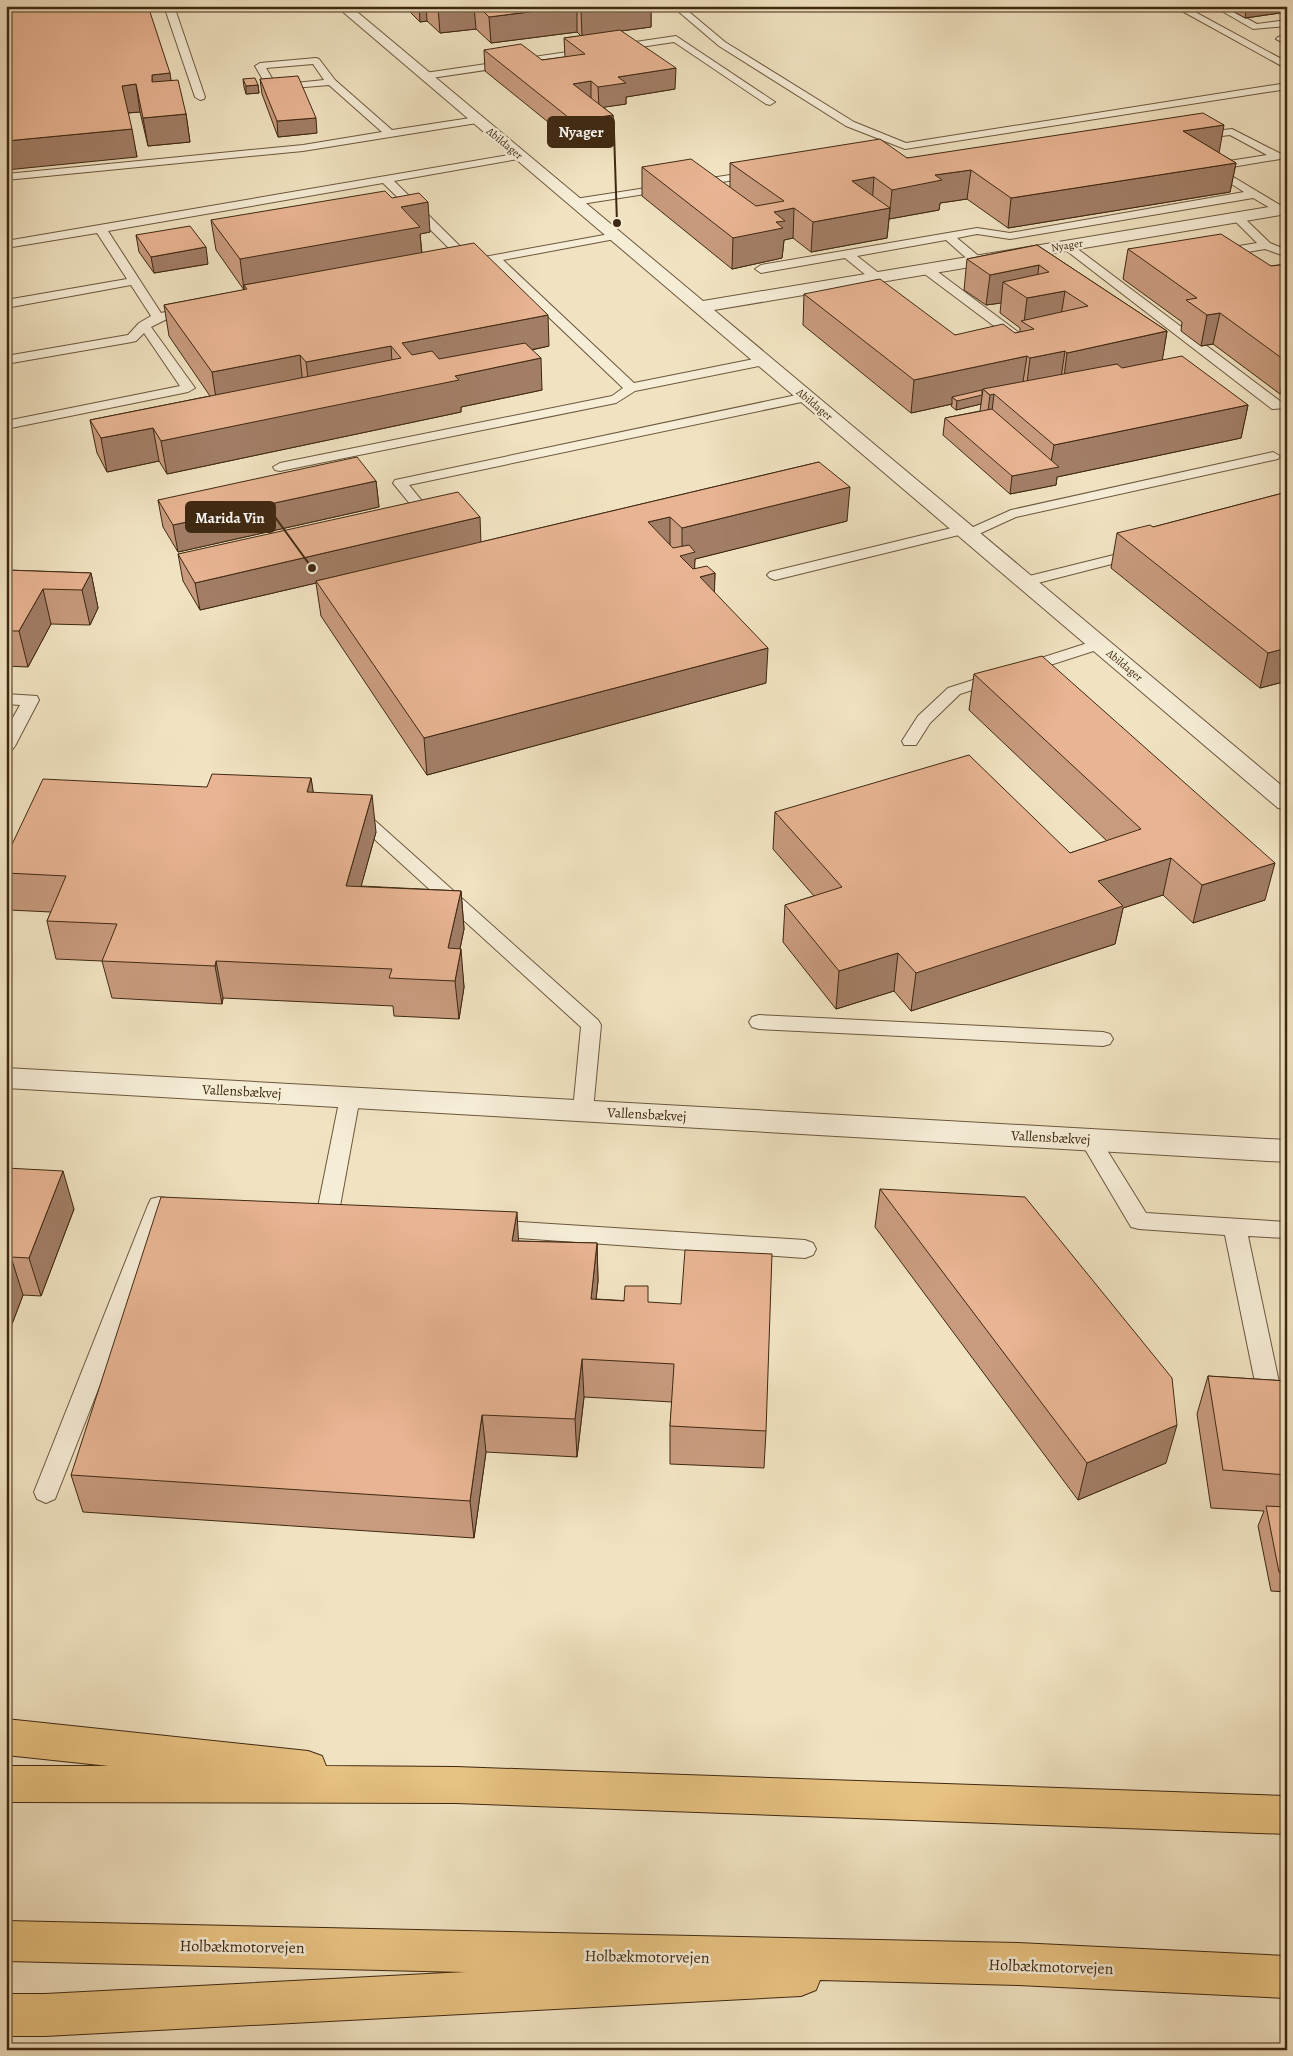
<svg xmlns="http://www.w3.org/2000/svg" width="1293" height="2056" viewBox="0 0 1293 2056" font-family="Alegreya,serif">
	<style>
		.lines { fill: none; stroke-linecap: round; stroke-linejoin: round }
		.service-casing { stroke: #6c573d; stroke-width: 2 }
		.minor-casing { stroke: #6c573d; stroke-width: 2 }
		.tertiary-casing { stroke: #6c573d; stroke-width: 2 }
		.motorway-casing { stroke: #3f2811; stroke-width: 2 }
		.service { fill: #f6edd7; fill-rule: evenodd }
		.minor { fill: #f6edd7; fill-rule: evenodd }
		.tertiary { fill: #f6edd7; fill-rule: evenodd }
		.motorway { fill: #e8c281; fill-rule: evenodd }
		.wall { fill: #c89b7e; stroke: #3f2811 }
		.shaded-wall { fill: #a27e67; stroke: #3f2811 }
		.building { fill: #e8b493; stroke: #3f2811 }
		.labels { text-anchor: middle; stroke-width: 5; stroke-linejoin: round; paint-order: stroke }
		.far-street-label { font-size: 11px; fill: #3f2811; stroke: #f6edd7 }
		.street-label { font-size: 14px; fill: #3f2811; stroke: #f6edd7 }
		.near-street-label { font-size: 16px; fill: #3f2811; stroke: #f6edd7 }
		.leader { fill: none; stroke: #3f2811; stroke-width: 2 }
		.callout-dot { fill: #3f2811; stroke: #f6edd7; stroke-width: 2 }
		.callout { fill: #3f2811; stroke: #3f2811; stroke-width: 2 }
		.callout-label { font-size: 15px; text-anchor: middle; font-weight: bold; fill: #fff }
	</style>
	<rect width="100%" height="100%" fill="#f1e3c2"/>
	<filter id="stains"><feTurbulence type="fractalNoise" baseFrequency=".004" numOctaves="4"/><feColorMatrix values="0 0 0 0 .2 0 0 0 0 .09 0 0 0 0 .02 0 0 0 .5 -.17"/></filter>
	<radialGradient id="worn" r=".72"><stop offset=".6" stop-color="#630" stop-opacity="0"/><stop offset="1" stop-color="#630" stop-opacity=".3"/></radialGradient>
	<g class="lines">
		<g class="service-casing">
			<g id="service">
				<polygon points="164,6 174,6 205,97 204,99 200,100 195,97"/>
				<polygon points="672,6 682,6 725,42 854,122 906,143 1287,83 1287,89 905,149 846,126 719,46"/>
				<polygon points="1173,6 1184,6 1287,62 1287,69"/>
				<polygon points="1213,6 1224,6 1257,24 1287,20 1287,26 1253,29"/>
				<polygon points="1287,35 1287,45 1276,39 1278,37"/>
				<polygon points="676,36 775,102 770,105 766,104 674,42 425,79 420,76 425,73"/>
				<path d="M316 58 319 59 335 80 392 130 477 117 482 120 477 123 303 151 6 180V174L303 145 382 132 329 85 269 90 255 66 260 63ZM313 64 324 80 276 85 266 68Z"/>
				<polygon points="1232,129 1285,156 1280,159 1220,169 1285,208 1287,210 1285,212 1277,212 1253,198 1010,239 977,234 957,238 981,258 983,261 977,265 973,264 946,240 857,256 880,274 882,277 880,280 872,280 845,258 761,273 755,269 761,265 977,228 1010,233 1244,192 1205,167 1210,164 1267,155 1230,135 1195,139 1190,136 1195,133"/>
				<polygon points="520,153 524,154 525,156 524,158 394,181 473,259 615,233 619,234 621,236 615,239 503,260 634,383 764,357 770,361 769,364 635,391 616,403 280,471 275,470 273,467 280,463 612,396 623,388 492,263 465,268 461,267 459,264 462,261 383,183 108,231 161,313 192,306 198,310 196,313 169,318 151,327 195,388 188,392 6,429 6,421 180,386 144,333 136,341 132,342 6,364 6,356 128,335 139,323 151,316 131,285 6,308 6,300 127,279 97,233 6,248 6,241"/>
				<polygon points="756,171 761,174 760,176 575,205 569,202 575,199"/>
				<polygon points="1237,214 1241,215 1270,243 1287,250 1287,257 1265,249 1219,257 1215,256 1213,253 1215,250 1257,243 1231,217"/>
				<polygon points="1067,242 1071,244 1280,401 1287,400 1287,408 1272,409 1063,248 1061,246 1063,244"/>
				<polygon points="926,265 930,266 1026,338 1028,341 1026,344 1018,344 922,272 920,269 922,266"/>
				<polygon points="806,393 811,394 813,397 811,400 409,485 435,517 433,520 423,520 393,483 395,480 400,479"/>
				<polygon points="1273,452 1280,456 1278,459 1016,517 970,538 965,537 963,534 775,580 770,578 767,575 770,572 964,525 971,528 1011,510"/>
				<polygon points="1138,549 1143,550 1145,553 1143,556 1026,586 1021,584 1018,581 1021,578"/>
				<polygon points="1100,639 1106,641 1108,644 1106,647 960,694 930,723 916,745 904,745 902,741 918,716 948,688"/>
				<polygon points="6,694 37,696 39,700 15,746 12,750 6,751 6,730 20,705 6,704"/>
				<polygon points="356,808 362,809 598,1020 601,1025 593,1110 590,1115 583,1117 576,1115 573,1110 581,1027 350,817 347,813 350,809"/>
				<polygon points="759,1015 1103,1032 1110,1034 1113,1039 1110,1044 1103,1046 759,1029 752,1027 749,1022 752,1017"/>
				<polygon points="350,1090 357,1092 360,1097 338,1217 335,1223 327,1225 319,1223 316,1217 340,1097 343,1092"/>
				<polygon points="1090,1131 1097,1134 1146,1213 1287,1222 1287,1238 1248,1236 1280,1387 1276,1394 1268,1397 1260,1394 1256,1387 1225,1235 1139,1229 1131,1227 1079,1139 1083,1134"/>
				<polygon points="159,1197 182,1200 185,1206 182,1212 167,1214 55,1499 46,1503 37,1499 34,1492 148,1205 151,1199"/>
				<polygon points="490,1220 805,1240 813,1243 816,1249 813,1255 805,1258 490,1236 482,1234 479,1228 482,1222"/>
			</g>
		</g>
		<g class="minor-casing">
			<polygon id="minor" points="336,6 350,6 703,301 1287,204 1287,214 714,310 1287,790 1287,810 1278,808"/>
		</g>
		<g class="tertiary-casing">
			<polygon id="tertiary" points="6,1068 1287,1140 1287,1162 6,1088"/>
		</g>
		<g class="motorway-casing">
			<g id="motorway">
				<polygon points="6,1719 308,1751 322,1756 326,1766 456,1767 1287,1796 1287,1834 456,1803 6,1802 6,1766 109,1766 6,1755"/>
				<polygon points="6,1921 1018,1943 1287,1956 1287,1998 1018,1985 820,1980 816,1990 801,1996 45,2036 6,2036 6,1994 45,1994 466,1972 6,1961"/>
			</g>
		</g>
		<use href="#service" class="service"/>
		<use href="#minor" class="minor"/>
		<use href="#tertiary" class="tertiary"/>
		<use href="#motorway" class="motorway"/>
	</g>
	<g class="wall">
		<polygon points="6,6 171,80 186,114 190,142 148,146 140,112 128,113 137,157"/>
		<polygon points="408,6 651,6 651,27 621,31 675,89 626,97 626,104 603,107 613,115 613,137 574,143 485,71 484,50 542,60 565,57 564,38 581,36 577,32 491,43 476,29 440,33 427,21 420,22 408,10"/>
		<polygon points="1223,6 1287,6 1287,12 1245,18"/>
		<polygon points="243,79 258,85 259,93 246,94 244,87"/>
		<polygon points="260,79 317,133 278,137 262,94"/>
		<polygon points="1219,153 1236,163 1230,192 1008,228 967,199 940,203 939,210 889,219 887,238 811,252 793,238 784,240 782,258 732,269 642,196 642,167 730,187 730,163 907,158"/>
		<polygon points="211,220 430,232 420,234 422,253 549,346 532,350 542,390 461,407 461,412 167,474 159,461 107,472 97,453 90,420 210,396 169,336 164,305 244,290 216,250"/>
		<polygon points="136,235 208,264 154,273 139,252"/>
		<polygon points="1037,245 1167,331 1162,360 1248,405 1241,438 1057,477 1056,485 1010,494 943,435 945,418 980,411 981,404 956,410 951,406 952,404 911,413 803,325 804,294 955,335 1015,333 1020,332 1020,328 1000,313 1001,303 986,305 964,290 967,259"/>
		<polygon points="1128,249 1271,266 1287,264 1287,393 1280,394 1213,344 1201,346 1181,331 1182,322 1123,279"/>
		<polygon points="819,462 847,521 695,559 694,569 715,573 714,592 766,683 427,775 321,616 316,583 200,610 183,581 178,554 481,542"/>
		<polygon points="376,481 379,507 178,552 163,527 158,500"/>
		<polygon points="1287,492 1287,681 1260,688 1111,568 1117,533 1153,527"/>
		<polygon points="6,570 91,573 98,608 90,625 51,624 28,667 6,666"/>
		<polygon points="974,674 1265,900 1193,923 1163,895 1123,908 1115,944 911,1011 894,991 836,1009 783,942 785,905 814,896 773,849 775,812 1070,853 1107,841 969,710"/>
		<polygon points="311,778 313,792 376,832 361,886 461,891 464,929 460,949 464,987 459,1019 394,1016 393,1006 223,998 222,1004 112,998 102,961 56,959 47,921 51,912 9,910 6,898 6,857 207,787"/>
		<polygon points="6,1168 74,1209 41,1296 23,1295 6,1340"/>
		<polygon points="880,1189 1166,1463 1078,1500 875,1227"/>
		<polygon points="518,1241 597,1243 598,1281 596,1299 648,1302 766,1431 764,1468 670,1464 670,1426 672,1402 584,1397 577,1457 486,1452 474,1538 83,1512 71,1475"/>
		<polygon points="1208,1376 1287,1381 1287,1592 1271,1591 1258,1526 1264,1511 1211,1508 1197,1414"/>
	</g>
	<g class="shaded-wall">
		<polygon points="419,6 426,6 427,21 420,22"/>
		<polygon points="447,6 474,6 476,29 440,33 438,7"/>
		<polygon points="577,6 577,32 491,43 489,17"/>
		<polygon points="611,6 651,6 651,27 582,36 581,10"/>
		<polygon points="1247,6 1287,6 1287,12 1245,18"/>
		<polygon points="676,68 675,89 626,97 626,104 599,108 598,87 618,77"/>
		<polygon points="170,73 174,100 152,82 152,75"/>
		<polygon points="591,81 591,103 573,84"/>
		<polygon points="136,84 140,112 126,113 122,86"/>
		<polygon points="258,85 259,93 246,94 246,86"/>
		<polygon points="186,114 190,142 148,146 143,118"/>
		<polygon points="613,115 613,137 574,143 573,121"/>
		<polygon points="316,118 317,133 278,137 277,121"/>
		<polygon points="1224,125 1219,153 1183,131"/>
		<polygon points="132,129 137,157 6,170 6,141"/>
		<polygon points="1236,163 1230,192 1008,228 1011,198"/>
		<polygon points="971,170 967,199 940,203 939,210 889,219 892,190 935,175"/>
		<polygon points="874,177 872,206 852,181"/>
		<polygon points="428,202 430,232 420,234 422,257 244,285 244,290 240,259 401,207"/>
		<polygon points="794,208 793,238 784,240 782,258 732,269 733,238 774,212"/>
		<polygon points="890,208 887,238 811,252 813,222"/>
		<polygon points="206,247 208,264 154,273 151,257"/>
		<polygon points="1039,265 1035,296 1003,282 1001,303 986,305 990,275"/>
		<polygon points="1065,291 1060,322 1024,322 1027,298"/>
		<polygon points="1220,313 1213,344 1201,346 1207,315"/>
		<polygon points="548,315 549,346 405,376 402,343"/>
		<polygon points="1167,331 1162,362 1063,385 1067,353"/>
		<polygon points="391,346 393,378 310,394 306,362"/>
		<polygon points="1065,351 1060,384 1026,391 1030,358"/>
		<polygon points="300,355 303,387 217,405 212,372"/>
		<polygon points="1027,356 1022,388 994,394 990,427 986,427 990,395 983,389 981,404 956,410 957,401 952,397 952,404 911,413 914,380"/>
		<polygon points="541,358 542,390 461,407 461,412 167,474 161,441 455,376"/>
		<polygon points="1287,362 1287,393 1280,394"/>
		<polygon points="1248,405 1241,438 1057,477 1056,485 1010,494 1012,476 1050,468 1054,445"/>
		<polygon points="153,428 159,461 107,472 101,438"/>
		<polygon points="376,481 379,507 178,552 173,525"/>
		<polygon points="850,487 847,521 695,559 694,587 680,556 682,555 682,528"/>
		<polygon points="480,517 481,544 316,581 316,583 200,610 195,583"/>
		<polygon points="670,517 670,551 648,522"/>
		<polygon points="91,573 98,608 90,625 82,590"/>
		<polygon points="715,573 714,608 700,577"/>
		<polygon points="43,589 51,624 28,667 19,631"/>
		<polygon points="768,648 766,683 427,775 424,738"/>
		<polygon points="1287,648 1287,681 1260,688 1268,653"/>
		<polygon points="311,778 317,815 307,792"/>
		<polygon points="372,795 376,832 351,923 346,886"/>
		<polygon points="1171,858 1163,895 1123,908 1115,944 911,1011 916,973 1098,881"/>
		<polygon points="1275,863 1265,900 1193,923 1202,885"/>
		<polygon points="461,891 464,929 453,981 448,948"/>
		<polygon points="461,949 464,987 459,1019 455,981"/>
		<polygon points="898,953 894,991 836,1009 839,971"/>
		<polygon points="216,961 223,998 222,1004 215,966"/>
		<polygon points="63,1171 74,1209 41,1296 29,1258"/>
		<polygon points="517,1212 519,1250 512,1241"/>
		<polygon points="597,1243 598,1281 592,1337 591,1299"/>
		<polygon points="11,1257 23,1295 6,1340 6,1268"/>
		<polygon points="582,1359 584,1397 577,1457 575,1419"/>
		<polygon points="482,1415 486,1452 474,1538 470,1501"/>
		<polygon points="1177,1425 1166,1463 1078,1500 1087,1463"/>
	</g>
	<g class="building">
		<polygon points="6,6 148,6 170,73 152,75 152,82 178,80 186,114 143,118 136,84 122,86 132,129 6,141"/>
		<polygon points="478,6 576,6 489,17"/>
		<polygon points="577,6 611,6 581,10"/>
		<polygon points="620,30 676,68 618,77 626,83 598,87 591,81 573,84 613,115 573,121 484,50 521,44 542,60 585,54 564,38"/>
		<polygon points="298,76 316,118 277,121 260,79"/>
		<polygon points="255,78 258,85 246,86 243,79"/>
		<polygon points="1203,113 1224,125 1183,131 1236,163 1011,198 971,170 935,175 942,180 892,190 874,177 852,181 890,208 813,222 794,208 774,212 785,221 776,222 783,228 733,238 642,167 691,159 756,206 784,201 730,163 880,139 907,158"/>
		<polygon points="385,191 392,198 419,193 428,202 401,207 420,227 240,259 211,220"/>
		<polygon points="190,226 206,247 151,257 136,235"/>
		<polygon points="1221,234 1271,266 1287,264 1287,362 1220,313 1207,315 1186,300 1197,298 1128,249"/>
		<polygon points="474,243 548,315 402,343 412,355 432,351 439,359 525,343 541,358 455,376 459,380 161,441 153,428 101,438 90,420 401,358 391,346 306,362 300,355 212,372 164,305 247,289 244,285"/>
		<polygon points="1037,245 1167,331 1067,353 1065,351 1030,358 1027,356 914,380 804,294 880,279 955,335 1003,324 1015,333 1034,329 1021,321 1088,306 1065,291 1027,298 1003,282 1049,272 1039,265 990,275 967,259"/>
		<polygon points="1182,356 1248,405 1054,445 994,394 990,395 983,389 1117,364 1122,368"/>
		<polygon points="982,390 982,395 957,401 952,397"/>
		<polygon points="992,409 1059,467 1012,476 945,418"/>
		<polygon points="357,457 376,481 173,525 158,500"/>
		<polygon points="819,462 850,487 682,528 670,517 648,522 673,548 689,545 695,552 680,556 693,569 707,566 715,573 700,577 768,648 424,738 316,581"/>
		<polygon points="458,492 480,517 195,583 178,554"/>
		<polygon points="1287,492 1287,648 1268,653 1117,533 1150,525 1153,527"/>
		<polygon points="6,570 91,573 82,590 43,589 19,631 6,631"/>
		<polygon points="1042,656 1275,863 1202,885 1171,858 1098,881 1123,906 916,973 898,953 839,971 785,905 842,887 775,812 969,755 1070,853 1141,829 974,674"/>
		<polygon points="212,774 311,778 307,792 372,795 346,886 461,891 448,948 461,949 455,981 389,978 392,969 216,961 215,966 102,961 117,924 47,921 66,876 6,873 6,857 43,779 207,787"/>
		<polygon points="6,1168 63,1171 29,1258 11,1257 6,1268"/>
		<polygon points="880,1189 1025,1197 1172,1378 1177,1425 1087,1463"/>
		<polygon points="161,1197 517,1212 512,1241 597,1243 591,1299 624,1301 625,1286 648,1286 648,1302 681,1304 685,1250 772,1254 766,1431 670,1426 674,1364 582,1359 575,1419 482,1415 470,1501 71,1475"/>
		<polygon points="1208,1376 1287,1381 1287,1475 1223,1470"/>
		<polygon points="1266,1506 1287,1507 1287,1572 1279,1572"/>
	</g>
	<g class="labels">
		<g class="far-street-label">
			<text transform="translate(505 143) rotate(40)" y="4">Abildager</text>
			<text transform="translate(1067 245) rotate(-9)" y="4">Nyager</text>
			<text transform="translate(815 404) rotate(40)" y="4">Abildager</text>
			<text transform="translate(1125 665) rotate(40)" y="4">Abildager</text>
		</g>
		<g class="street-label">
			<text transform="translate(242 1091) rotate(3)" y="5">Vallensbækvej</text>
			<text transform="translate(647 1114) rotate(3)" y="5">Vallensbækvej</text>
			<text transform="translate(1051 1137) rotate(3)" y="5">Vallensbækvej</text>
		</g>
		<g class="near-street-label">
			<text transform="translate(242 1946) rotate(1)" y="6">Holbækmotorvejen</text>
			<text transform="translate(647 1956) rotate(1)" y="6">Holbækmotorvejen</text>
			<text transform="translate(1051 1966) rotate(2)" y="6">Holbækmotorvejen</text>
		</g>
	</g>
	<path class="leader" d="M617 223L614 132M312 568L275 517"/>
	<g class="callout-dot">
		<circle cx="617" cy="223" r="5"/>
		<circle cx="312" cy="568" r="5"/>
	</g>
	<g class="callout">
		<rect x="548" y="117" width="66" height="30" rx="5"/>
		<rect x="186" y="502" width="89" height="30" rx="5"/>
	</g>
	<g class="callout-label">
		<text x="581" y="137">Nyager</text>
		<text x="230" y="523">Marida Vin</text>
	</g>
	<rect width="1293" height="2056" fill="none" stroke="#f1e3c2" stroke-width="25"/>
	<rect x="8" y="8" width="1278" height="2041" fill="none" stroke="#3f2811" stroke-width="2.5"/>
	<rect x="12" y="12" width="1268" height="2031" fill="none" stroke="#3f2811"/>
	<rect width="100%" height="100%" filter="url(#stains)"/>
	<rect width="100%" height="100%" fill="url(#worn)"/>
</svg>
